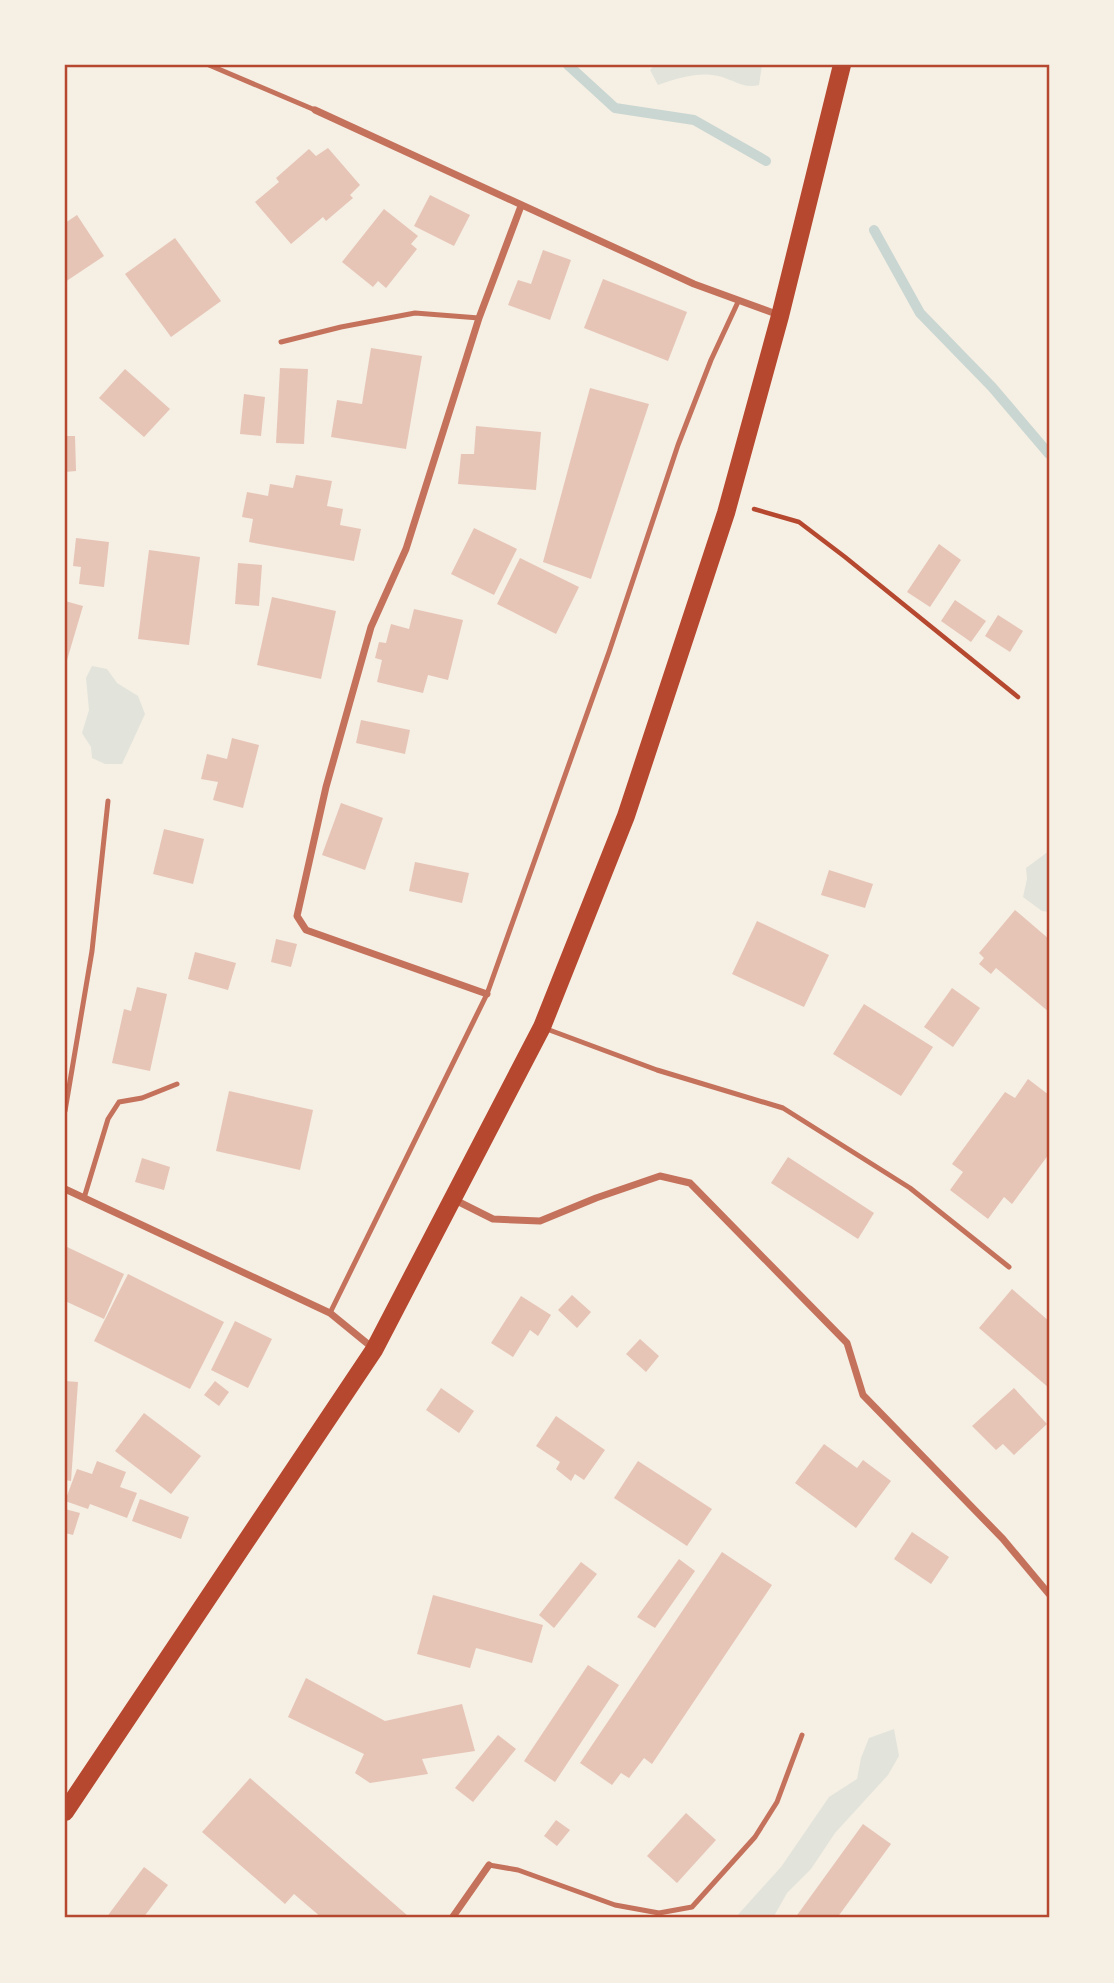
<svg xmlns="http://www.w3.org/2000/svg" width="1114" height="1983" viewBox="0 0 1114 1983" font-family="Poppins,sans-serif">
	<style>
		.green { fill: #e2e4dc }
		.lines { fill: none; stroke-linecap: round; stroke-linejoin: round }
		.stream { stroke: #c9d6d2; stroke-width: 10 }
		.building { fill: #e6c5b7 }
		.path { stroke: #b5482f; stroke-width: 4.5 }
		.service { stroke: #c5725c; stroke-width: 5 }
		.minor { stroke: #c5725c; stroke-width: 7 }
		.primary { stroke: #b5482f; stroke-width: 18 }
		.neatline { fill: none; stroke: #b5482f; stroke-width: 2.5 }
	</style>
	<rect width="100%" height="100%" fill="#f6efe4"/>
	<g class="green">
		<path d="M655 65H762L759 85C742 90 729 76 712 75 693 73 676 79 658 85L650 70Z"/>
		<polygon points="92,666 107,669 117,683 138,696 145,714 122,764 105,764 92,758 91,747 82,733 89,710 86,678"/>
		<polygon points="1049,851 1049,912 1042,911 1023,897 1027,879 1026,868"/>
		<polygon points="894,1729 899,1756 888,1775 835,1833 811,1869 787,1893 773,1918 735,1918 781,1867 829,1797 857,1779 861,1758 869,1738"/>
	</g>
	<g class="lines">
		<g class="stream">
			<polyline points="568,65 615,108 694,120 766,161"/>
			<polyline points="874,230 920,313 992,387 1049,454"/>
		</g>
	</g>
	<g class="building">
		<polygon points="328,148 360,185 350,195 353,198 326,221 323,217 291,244 255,202 279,182 276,178 309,149 316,156"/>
		<polygon points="430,195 470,215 454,246 414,226"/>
		<polygon points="384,209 418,236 411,244 417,249 386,288 378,281 373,287 342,262"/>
		<polygon points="77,215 104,256 65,282 65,223"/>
		<polygon points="175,238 221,301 171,337 125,274"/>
		<polygon points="543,250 571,260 550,320 508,305 518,280 531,284"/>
		<polygon points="603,279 687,312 668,361 584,328"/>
		<polygon points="371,348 422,356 406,449 331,437 337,400 362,404"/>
		<polygon points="280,368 308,369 304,444 276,443"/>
		<polygon points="125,369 170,409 144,437 99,398"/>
		<polygon points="590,388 649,404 591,579 543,562"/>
		<polygon points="244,394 265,397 261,436 240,434"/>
		<polygon points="476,426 541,432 536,490 458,484 461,454 474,454"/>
		<polygon points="65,436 75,436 76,471 65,472"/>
		<polygon points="296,475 332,481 327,506 343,509 340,525 361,529 354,561 249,542 253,519 242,517 247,492 268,496 270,484 293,488"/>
		<polygon points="474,528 517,549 494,595 451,574"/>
		<polygon points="76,538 109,542 104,587 79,584 81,567 73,566"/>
		<polygon points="939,544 961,560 930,607 907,592"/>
		<polygon points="149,550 200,557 189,645 138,639"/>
		<polygon points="520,558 579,587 556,634 497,604"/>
		<polygon points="238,563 262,565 259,606 235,604"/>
		<polygon points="272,597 336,611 321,679 257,665"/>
		<polygon points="955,600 986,621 971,642 941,621"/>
		<polygon points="65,601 83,606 67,660 65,659"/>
		<polygon points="414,609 463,620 448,680 428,675 423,693 377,682 382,660 375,658 379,642 386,643 391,624 409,629"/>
		<polygon points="998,615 1023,631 1010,652 985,636"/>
		<polygon points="361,720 410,730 405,754 356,743"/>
		<polygon points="232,738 259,745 243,808 213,800 218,782 201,779 207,754 227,759"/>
		<polygon points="341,803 383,818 365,870 322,855"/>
		<polygon points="164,829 204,839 193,884 153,874"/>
		<polygon points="415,862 469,873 462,903 409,891"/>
		<polygon points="829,870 873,884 865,908 821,895"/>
		<polygon points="1015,910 1049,939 1049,1012 996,968 991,974 979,964 984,958 979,953"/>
		<polygon points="757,921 829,955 804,1007 732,974"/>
		<polygon points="276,939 297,944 291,967 271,962"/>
		<polygon points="195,952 236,963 228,990 188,979"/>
		<polygon points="137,987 167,994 150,1071 112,1063 124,1009 131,1011"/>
		<polygon points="952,988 980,1008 953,1047 924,1027"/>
		<polygon points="864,1004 933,1047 901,1096 833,1054"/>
		<polygon points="1028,1079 1049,1095 1049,1154 1012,1204 1004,1197 988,1219 950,1190 963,1172 952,1164 1005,1092 1015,1098"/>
		<polygon points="229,1091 313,1110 300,1170 216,1151"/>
		<polygon points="788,1157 874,1213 858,1239 771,1183"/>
		<polygon points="142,1158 170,1167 164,1190 135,1182"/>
		<polygon points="65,1246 124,1274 104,1319 65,1301"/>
		<polygon points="128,1274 224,1322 190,1389 94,1341"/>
		<polygon points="1012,1289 1049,1321 1049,1388 979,1328"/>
		<polygon points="572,1295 591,1312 577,1328 558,1310"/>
		<polygon points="521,1296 551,1315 538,1336 530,1330 513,1357 491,1343"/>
		<polygon points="235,1321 272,1339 248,1388 211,1370"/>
		<polygon points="640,1339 659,1356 646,1372 626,1354"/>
		<polygon points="65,1381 78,1382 71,1481 65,1480"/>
		<polygon points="215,1381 229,1392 219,1406 204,1395"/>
		<polygon points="441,1388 474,1411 459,1433 426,1410"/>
		<polygon points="1014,1388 1047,1424 1014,1455 1003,1444 996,1450 972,1426"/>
		<polygon points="144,1413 201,1456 171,1494 115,1451"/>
		<polygon points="556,1416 605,1450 584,1480 575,1474 571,1481 556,1469 560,1462 536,1446"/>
		<polygon points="824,1444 857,1468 863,1460 891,1481 856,1528 795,1483"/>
		<polygon points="97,1461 126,1472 120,1487 137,1493 127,1518 90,1504 88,1509 65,1501 77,1469 92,1474"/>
		<polygon points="638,1461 712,1509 687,1546 614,1498"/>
		<polygon points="140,1499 189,1517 181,1539 132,1521"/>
		<polygon points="65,1509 80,1513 73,1535 65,1533"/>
		<polygon points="912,1532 949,1557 931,1584 894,1559"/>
		<polygon points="722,1552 772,1585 652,1764 644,1758 629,1778 621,1773 612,1785 580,1763"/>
		<polygon points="679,1559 695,1571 655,1628 637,1617"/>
		<polygon points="581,1562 597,1574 554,1628 539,1615"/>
		<polygon points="433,1595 543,1625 532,1663 476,1648 470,1668 417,1654"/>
		<polygon points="588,1665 619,1685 555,1782 524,1761"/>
		<polygon points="306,1678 385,1721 462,1704 475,1751 422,1759 428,1774 370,1783 355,1773 364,1754 288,1717"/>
		<polygon points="498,1735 516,1749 473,1802 455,1788"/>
		<polygon points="250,1778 408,1916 407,1918 322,1918 294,1894 285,1904 202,1832"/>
		<polygon points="686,1813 716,1840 677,1883 647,1856"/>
		<polygon points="556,1820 570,1830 557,1846 544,1836"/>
		<polygon points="863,1824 891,1844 837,1918 795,1918"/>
		<polygon points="144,1867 168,1885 143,1918 106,1918"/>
	</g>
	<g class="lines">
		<polyline class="path" points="754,509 799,522 845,557 1018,697"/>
		<g class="service">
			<polyline points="209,65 315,110"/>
			<polyline points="281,342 341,327 415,313 479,318"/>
			<polyline points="544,1028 657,1070 783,1108 910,1188 1009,1267"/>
			<polyline points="65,1111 92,951 108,801"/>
			<polyline points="84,1198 108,1119 119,1102 142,1098 177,1084"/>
			<polyline points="330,1313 487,994 609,652 678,445 711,360 738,302"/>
			<polyline points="489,1865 518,1870 615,1905 659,1913 692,1907 755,1837 777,1802 802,1735"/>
		</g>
		<g class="minor">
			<polyline points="315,110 694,284 779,315"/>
			<polyline points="487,994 306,930 297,916 326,787 371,627 406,549 479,318 521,206"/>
			<polyline points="65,1189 330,1313 374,1349"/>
			<polyline points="453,1199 493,1219 540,1221 596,1198 660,1176 690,1183 847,1343 863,1395 1003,1539 1049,1594"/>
			<polyline points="452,1918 489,1865"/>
		</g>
		<polyline class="primary" points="65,1812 374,1350 542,1027 626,816 726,513 780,316 842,65"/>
	</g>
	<rect width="1114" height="1983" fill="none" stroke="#f6efe4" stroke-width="133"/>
	<rect x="66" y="66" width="982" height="1850" class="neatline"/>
</svg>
